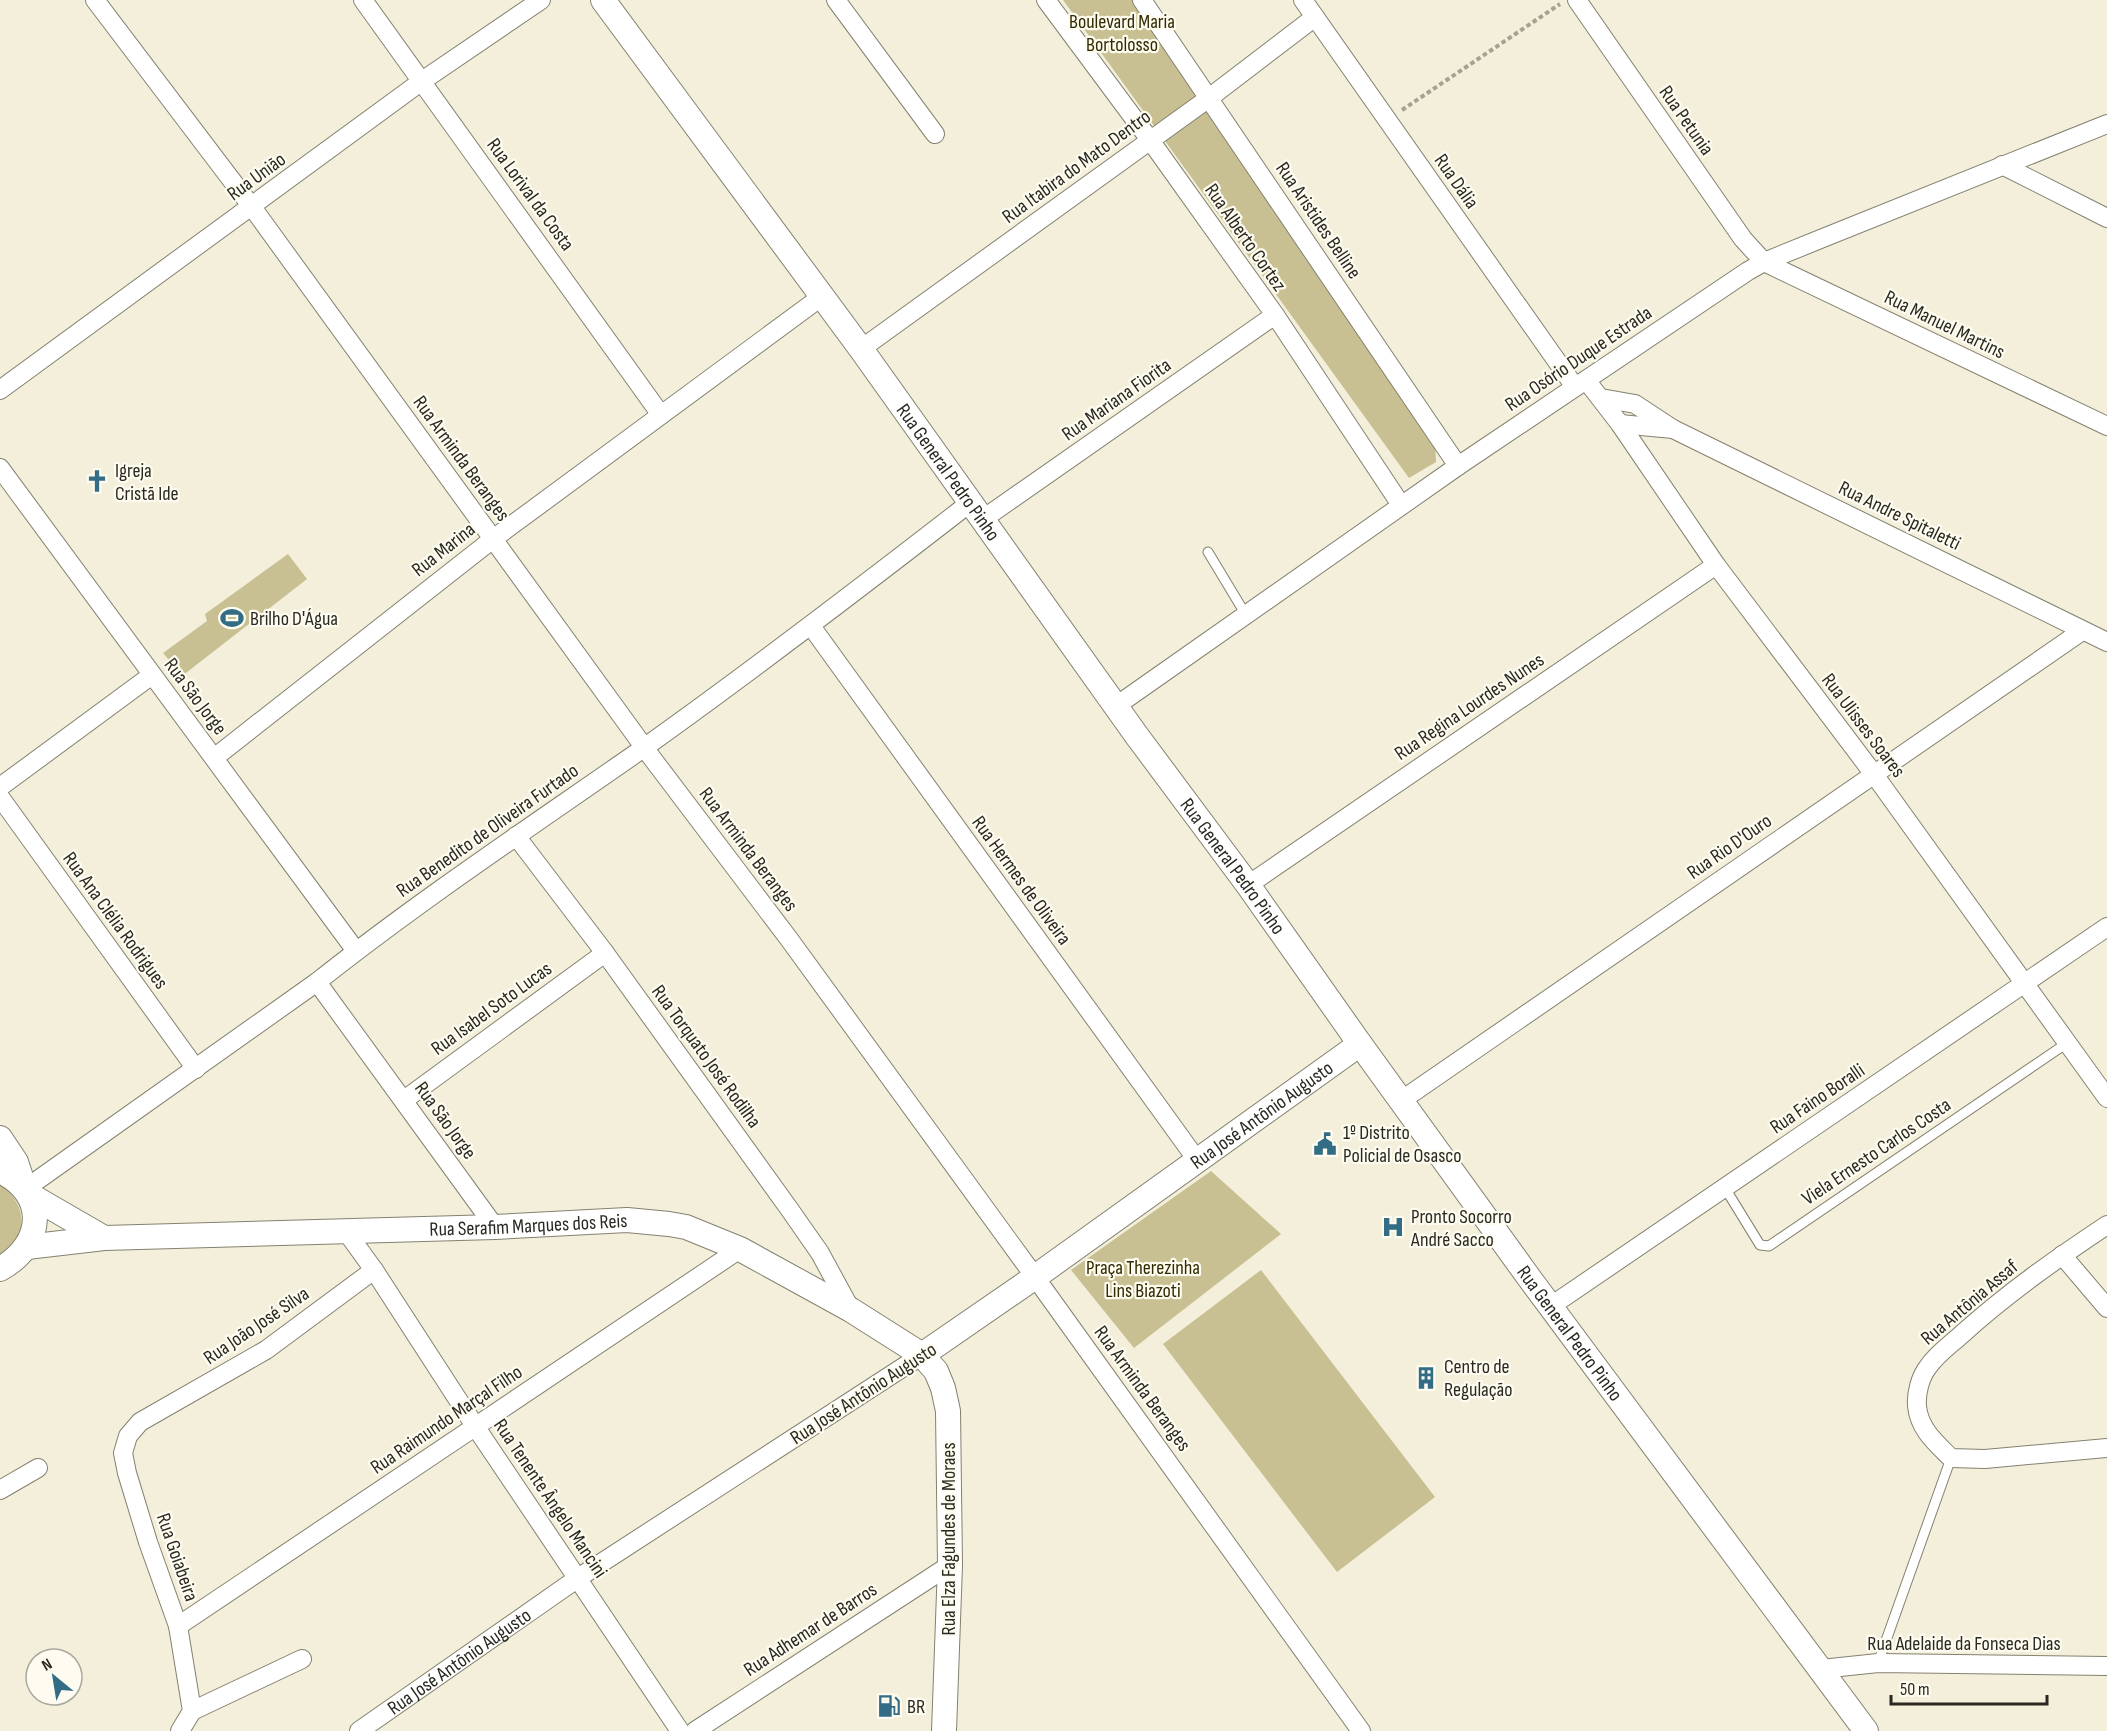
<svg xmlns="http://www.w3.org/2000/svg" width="2107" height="1731" viewBox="0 0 2107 1731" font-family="'Sofia Sans Condensed',sans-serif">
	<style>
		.green { fill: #c8c092 }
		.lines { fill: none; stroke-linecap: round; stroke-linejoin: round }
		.service-casing { stroke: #84816f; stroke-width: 11 }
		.minor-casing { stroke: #84816f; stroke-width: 20 }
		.tertiary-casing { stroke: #84816f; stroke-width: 26 }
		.path { stroke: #a5a292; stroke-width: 4; stroke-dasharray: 4.5 3; stroke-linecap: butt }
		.service { stroke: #fff; stroke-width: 9 }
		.minor { stroke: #fff; stroke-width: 18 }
		.tertiary { stroke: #fff; stroke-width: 24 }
		.labels { text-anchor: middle; stroke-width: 4.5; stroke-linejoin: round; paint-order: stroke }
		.park-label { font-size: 20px; fill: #302a01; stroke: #fefcf0 }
		.street-label { font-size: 20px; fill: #2a2921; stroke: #fefcf0 }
		.poi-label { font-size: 20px; fill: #2a2921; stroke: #fefcf0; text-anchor: start }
	</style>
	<rect width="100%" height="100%" fill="#f3efdb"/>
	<g class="green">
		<polygon points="1063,0 1133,0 1435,439 1436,462 1409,478"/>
		<polygon points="288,554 307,579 182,676 163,653 207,621 205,614"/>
		<polygon points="1211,1171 1281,1234 1134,1348 1071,1270"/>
		<path d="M0 1184C18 1197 28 1218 17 1240 14 1246 6 1252 0 1257Z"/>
		<polygon points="1261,1270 1435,1497 1337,1572 1163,1344"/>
	</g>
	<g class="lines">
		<g class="service-casing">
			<g id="service">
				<polyline points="1208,552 1246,615"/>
				<polyline points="1725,1188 1760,1245 1769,1246 2067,1043"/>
				<polyline points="1878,1663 1951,1458"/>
			</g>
		</g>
		<g class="minor-casing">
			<g id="minor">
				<polyline points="95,0 252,207 652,758 789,939 1035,1277 1361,1731"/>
				<polyline points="363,0 661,415"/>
				<polyline points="836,0 935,134"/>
				<polyline points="1046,0 1150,140 1275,315 1401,505"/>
				<polyline points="1142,0 1458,466"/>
				<polyline points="1303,0 1575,387"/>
				<polyline points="1577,0 1743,239 1764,262 2107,426"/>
				<polyline points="2002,165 2107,218"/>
				<polyline points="861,349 1209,98 1315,17"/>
				<polyline points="1586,380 1620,424 1716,565 1873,773 2107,1098"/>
				<polyline points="0,390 422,81 541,0"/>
				<polyline points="1601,398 1635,404 1673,429 2107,642"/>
				<polyline points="1620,424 1673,429"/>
				<polyline points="0,468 356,951"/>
				<polyline points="983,519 1275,315"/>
				<polyline points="811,626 1197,1160"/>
				<polyline points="1116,706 1458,466 1748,271 1764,262 1818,240 2107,124"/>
				<polyline points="214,758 493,539 821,297"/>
				<polyline points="0,787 152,675"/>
				<polyline points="0,797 196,1069"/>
				<polyline points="516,836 605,953 790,1210 820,1253 851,1310"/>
				<polyline points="1248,885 1716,565"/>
				<polyline points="317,982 495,1227"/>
				<polyline points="404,1100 605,953"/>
				<polyline points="1402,1100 2082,631"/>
				<path d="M25 1189 317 982C423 898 535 824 645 747 756 668 864 585 971 502"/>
				<path d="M2107 1225C2056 1259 2006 1294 1961 1335 1950 1345 1936 1355 1928 1367 1920 1377 1916 1394 1917 1406 1919 1429 1936 1443 1951 1458L1985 1459 2107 1448"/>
				<polyline points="345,1230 374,1270 475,1426 680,1731"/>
				<polyline points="2062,1255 2107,1308"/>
				<polyline points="1551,1306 2107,927"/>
				<polyline points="0,1490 38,1468"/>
				<polyline points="178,1626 740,1249"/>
				<polyline points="1821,1669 1878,1663 2107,1666"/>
				<polyline points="192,1711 302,1659"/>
				<polyline points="180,1731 192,1711 178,1626 148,1542 127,1473 123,1453 128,1436 140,1422 266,1350 374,1270"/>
				<path id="s1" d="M359 1731 578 1578 922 1355"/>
				<polyline points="695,1731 950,1565"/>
			</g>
		</g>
		<g class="tertiary-casing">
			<g id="tertiary">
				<path id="s2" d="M603 0 861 349 1137 736 1248 885 1360 1044 1530 1279 1866 1731"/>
				<polyline points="0,1138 16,1162 25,1189"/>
				<path d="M0 1171C48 1194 45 1244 0 1269"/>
				<polyline points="28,1194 104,1238"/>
				<path id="s3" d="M27 1247 104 1238 495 1227 627 1220 669 1224 686 1227 740 1249 851 1310 922 1355 936 1371 943 1388 948 1411 950 1565 944 1731"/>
				<path id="s4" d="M922 1355 1035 1277 1360 1044"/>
			</g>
		</g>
		<polyline class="path" points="1402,110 1560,4"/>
		<use href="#service" class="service"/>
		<use href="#minor" class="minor"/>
		<use href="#tertiary" class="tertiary"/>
	</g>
	<defs>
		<g id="church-bare" transform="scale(1.8)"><path d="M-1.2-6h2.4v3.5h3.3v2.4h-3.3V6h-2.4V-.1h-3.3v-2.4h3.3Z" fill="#326d85" stroke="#fefcf0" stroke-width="2.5" paint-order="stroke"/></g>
		<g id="stadium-bare" transform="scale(1.8)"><path d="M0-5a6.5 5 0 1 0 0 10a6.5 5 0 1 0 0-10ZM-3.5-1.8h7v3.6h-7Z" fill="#326d85" stroke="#fefcf0" stroke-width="2.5" paint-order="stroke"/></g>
		<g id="civic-bare" transform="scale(1.8)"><path d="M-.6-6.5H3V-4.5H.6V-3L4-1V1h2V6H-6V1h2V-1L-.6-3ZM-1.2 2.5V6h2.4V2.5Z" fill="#326d85" stroke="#fefcf0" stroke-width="2.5" paint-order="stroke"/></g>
		<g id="hospital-bare" transform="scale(1.8)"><path d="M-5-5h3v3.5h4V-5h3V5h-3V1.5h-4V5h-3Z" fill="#326d85" stroke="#fefcf0" stroke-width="2.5" paint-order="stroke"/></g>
		<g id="building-bare" transform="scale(1.8)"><path d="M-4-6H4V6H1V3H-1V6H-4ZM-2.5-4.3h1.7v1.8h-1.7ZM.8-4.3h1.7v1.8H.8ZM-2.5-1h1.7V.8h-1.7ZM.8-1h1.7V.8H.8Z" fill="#326d85" stroke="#fefcf0" stroke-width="2.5" paint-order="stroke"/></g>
		<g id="fuel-bare" transform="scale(1.8)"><path d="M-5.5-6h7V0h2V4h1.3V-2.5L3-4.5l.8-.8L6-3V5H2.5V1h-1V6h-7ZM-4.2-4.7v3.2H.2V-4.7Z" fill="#326d85" stroke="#fefcf0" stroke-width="2.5" paint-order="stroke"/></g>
	</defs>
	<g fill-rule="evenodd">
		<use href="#church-bare" x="97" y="481"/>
		<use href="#stadium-bare" x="232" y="618"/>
		<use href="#civic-bare" x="1325" y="1144"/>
		<use href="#hospital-bare" x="1393" y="1227"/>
		<use href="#building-bare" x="1426" y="1378"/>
		<use href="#fuel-bare" x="889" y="1706"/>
	</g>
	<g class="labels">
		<g class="park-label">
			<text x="1122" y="28">Boulevard Maria<tspan x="1122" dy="23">Bortolosso</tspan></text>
			<text x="1143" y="1274">Praça Therezinha<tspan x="1143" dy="23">Lins Biazoti</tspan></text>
		</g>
		<g class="street-label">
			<text transform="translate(1687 120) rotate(55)" y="7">Rua Petunia</text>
			<text transform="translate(1076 166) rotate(-36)" y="7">Rua Itabira do Mato Dentro</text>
			<text transform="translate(256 176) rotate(-36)" y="7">Rua União</text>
			<text transform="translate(1457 181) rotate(55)" y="7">Rua Dália</text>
			<text transform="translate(531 194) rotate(54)" y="7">Rua Lorival da Costa</text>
			<text transform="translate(1319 220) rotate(56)" y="7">Rua Aristides Belline</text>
			<text transform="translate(1246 237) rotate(55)" y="7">Rua Alberto Cortez</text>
			<text transform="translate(1945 324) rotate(26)" y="7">Rua Manuel Martins</text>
			<text transform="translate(1578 358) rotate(-34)" y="7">Rua Osório Duque Estrada</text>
			<text transform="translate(1116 399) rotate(-35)" y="7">Rua Mariana Fiorita</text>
			<text transform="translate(462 458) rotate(54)" y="7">Rua Arminda Beranges</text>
			<text dy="7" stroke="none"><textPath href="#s2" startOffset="585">Rua General Pedro Pinho</textPath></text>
			<text transform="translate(1900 515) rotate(26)" y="7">Rua Andre Spitaletti</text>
			<text transform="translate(443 549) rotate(-38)" y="7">Rua Marina</text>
			<text transform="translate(196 696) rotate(53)" y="7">Rua São Jorge</text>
			<text transform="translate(1469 706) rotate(-34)" y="7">Rua Regina Lourdes Nunes</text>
			<text transform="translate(1864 725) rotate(53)" y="7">Rua Ulisses Soares</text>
			<text transform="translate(487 830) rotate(-35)" y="7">Rua Benedito de Oliveira Furtado</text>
			<text transform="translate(1729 846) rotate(-35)" y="7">Rua Rio D'Ouro</text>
			<text transform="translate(749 849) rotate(53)" y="7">Rua Arminda Beranges</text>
			<text dy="7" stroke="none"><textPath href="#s2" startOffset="1071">Rua General Pedro Pinho</textPath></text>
			<text transform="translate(1022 880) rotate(54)" y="7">Rua Hermes de Oliveira</text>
			<text transform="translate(116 920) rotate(54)" y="7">Rua Ana Clélia Rodrigues</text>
			<text transform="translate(491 1008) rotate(-36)" y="7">Rua Isabel Soto Lucas</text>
			<text transform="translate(707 1056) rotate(54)" y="7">Rua Torquato José Rodilha</text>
			<text transform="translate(1817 1098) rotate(-34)" y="7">Rua Faino Boralli</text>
			<text dy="7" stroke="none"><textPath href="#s4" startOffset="416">Rua José Antônio Augusto</textPath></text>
			<text transform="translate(446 1120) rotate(54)" y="7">Rua São Jorge</text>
			<text transform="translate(1876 1151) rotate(-34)" y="7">Viela Ernesto Carlos Costa</text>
			<text dy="7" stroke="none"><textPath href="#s3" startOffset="502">Rua Serafim Marques dos Reis</textPath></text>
			<text transform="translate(1969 1302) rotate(-40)" y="7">Rua Antônia Assaf</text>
			<text transform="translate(256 1325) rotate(-34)" y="7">Rua João José Silva</text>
			<text dy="7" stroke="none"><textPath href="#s2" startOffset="1647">Rua General Pedro Pinho</textPath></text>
			<text transform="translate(1143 1388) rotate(54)" y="7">Rua Arminda Beranges</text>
			<text transform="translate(863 1393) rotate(-33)" y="7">Rua José Antônio Augusto</text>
			<text transform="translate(446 1419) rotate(-34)" y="7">Rua Raimundo Marçal Filho</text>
			<text transform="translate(551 1498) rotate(56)" y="7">Rua Tenente Ângelo Mancini</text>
			<text transform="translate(948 1539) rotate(-90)" y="7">Rua Elza Fagundes de Moraes</text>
			<text transform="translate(178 1557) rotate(71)" y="7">Rua Goiabeira</text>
			<text transform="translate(810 1629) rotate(-33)" y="7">Rua Adhemar de Barros</text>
			<text x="1964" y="1650">Rua Adelaide da Fonseca Dias</text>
			<text dy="7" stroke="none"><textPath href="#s1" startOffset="122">Rua José Antônio Augusto</textPath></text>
		</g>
		<g class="poi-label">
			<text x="115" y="477">Igreja<tspan x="115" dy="23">Cristã Ide</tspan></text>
			<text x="250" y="625">Brilho D'Água</text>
			<text x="1343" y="1139">1º Distrito<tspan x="1343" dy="23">Policial de Osasco</tspan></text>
			<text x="1411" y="1223">Pronto Socorro<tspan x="1411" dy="23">André Sacco</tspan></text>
			<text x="1444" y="1373">Centro de<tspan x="1444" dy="23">Regulação</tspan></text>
			<text x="907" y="1713">BR</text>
		</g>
	</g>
	<g transform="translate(54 1677) rotate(330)"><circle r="28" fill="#fefcf0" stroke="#a9a89d" stroke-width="1.5"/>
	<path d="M0-4.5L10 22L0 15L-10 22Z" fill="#326d85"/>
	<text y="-9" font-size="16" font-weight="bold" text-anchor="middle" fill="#2a2921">N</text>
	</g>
	<path d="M1891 1695v9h156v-9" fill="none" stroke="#2a2921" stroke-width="3"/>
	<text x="1900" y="1695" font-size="18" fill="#2a2921" stroke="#fefcf0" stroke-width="4.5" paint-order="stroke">50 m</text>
</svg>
